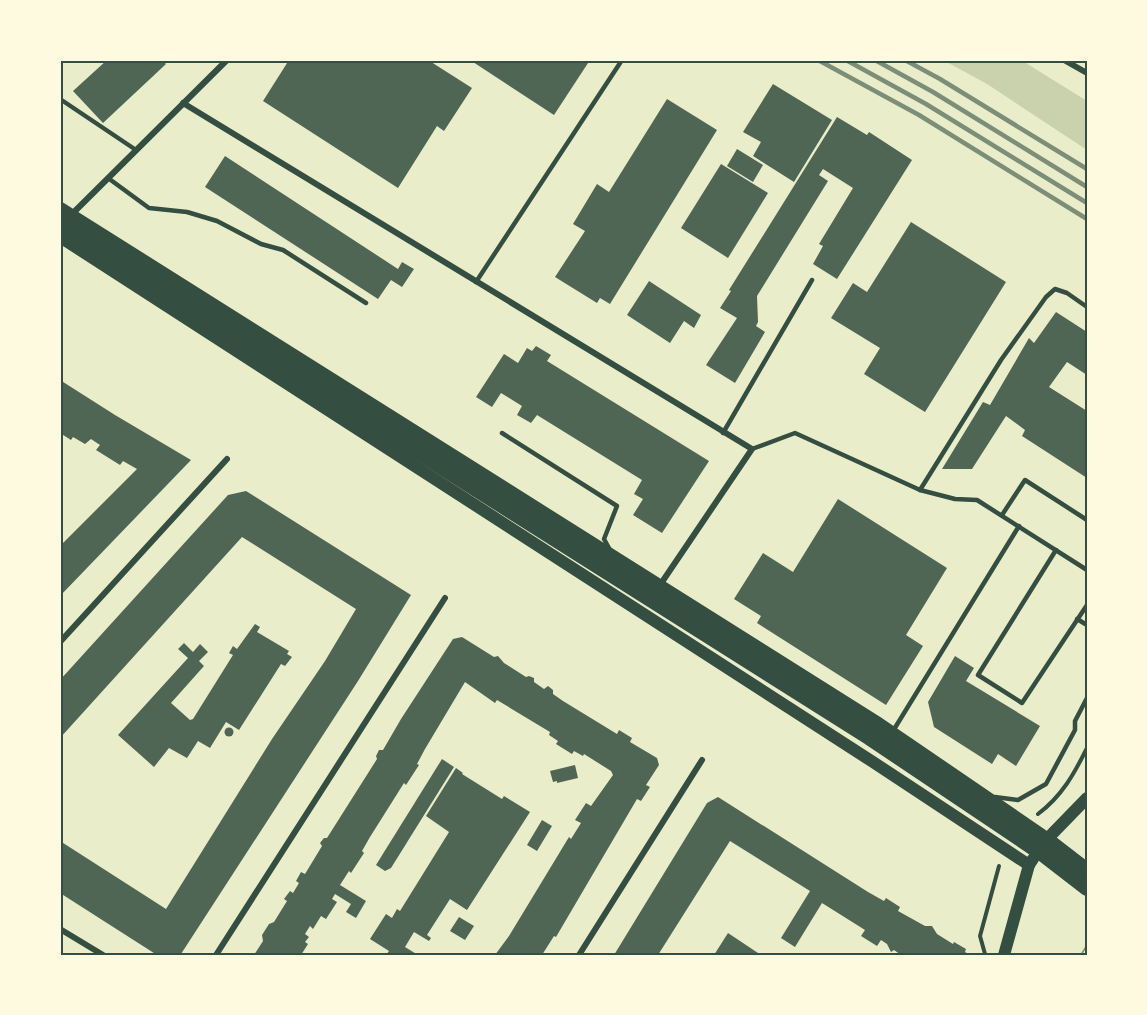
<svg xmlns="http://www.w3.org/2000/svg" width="1147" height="1015" viewBox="0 0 1147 1015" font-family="Lora,serif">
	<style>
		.green { fill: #cad2ad }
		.building { fill: #4f6655 }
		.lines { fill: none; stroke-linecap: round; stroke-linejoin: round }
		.path { stroke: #344e41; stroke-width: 4 }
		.service { stroke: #344e41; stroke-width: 4.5 }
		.minor { stroke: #344e41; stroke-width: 6 }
		.secondary { stroke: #344e41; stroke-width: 12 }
		.trunk { stroke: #344e41; stroke-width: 16 }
		.tram { stroke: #7c8e77; stroke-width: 1.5 }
		.rail { stroke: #7c8e77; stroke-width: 4.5 }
		.neatline { fill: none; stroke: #344e41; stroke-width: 2 }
	</style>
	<rect width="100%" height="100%" fill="#e9edc9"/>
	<polygon class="green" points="943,60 1021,60 1087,101 1087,150 987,84"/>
	<g class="building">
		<polygon points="107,60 162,60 166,64 103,123 73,91"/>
		<polygon points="289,60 428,60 472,88 444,131 437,126 398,188 263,101"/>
		<polygon points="470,60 590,60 554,115"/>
		<polygon points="773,84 832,120 794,182 753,156 761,142 743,132"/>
		<polygon points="667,99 717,130 610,304 600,298 597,303 555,277 585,231 573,224 597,184 609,192"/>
		<polygon points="837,117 867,135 869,132 912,160 837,279 813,264 823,246 819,244 853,188 823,169 819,175 828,181 757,296 758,322 756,326 765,332 735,383 706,365 737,318 720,308 731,291 729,290"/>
		<polygon points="737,149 763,165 753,182 727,166"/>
		<polygon points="225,156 398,269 402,262 414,269 402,287 391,280 378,299 205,187"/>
		<polygon points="721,164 768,193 728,258 681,228"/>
		<polygon points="911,222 1006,282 925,412 864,374 880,348 831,318 853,283 867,292"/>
		<polygon points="649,281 701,315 694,328 684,321 670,343 627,315"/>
		<polygon points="1056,312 1087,332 1087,375 1067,362 1049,387 1087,411 1087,478 1022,436 1025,430 1006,416 972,469 942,469 983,402 990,405 1029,338 1034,343"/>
		<polygon points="536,346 551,355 547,361 709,461 662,533 633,515 643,499 634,494 642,480 537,415 531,423 517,415 522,406 501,393 492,407 476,397 504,354 518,363 527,348 532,351"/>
		<polygon points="60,380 115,415 191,460 60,596 60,546 137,469 123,461 120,465 96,450 100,445 91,439 85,444 73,437 71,440 60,433"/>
		<polygon points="246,491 411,595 358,681 181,954 157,955 60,893 60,841 166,909 272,739 325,661 356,609 242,537 60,738 60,680 228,495"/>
		<polygon points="838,499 947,568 906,635 923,646 886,705 757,623 761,616 734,599 763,553 793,572"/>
		<polygon points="255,624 260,627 257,632 289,651 287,654 292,657 285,666 281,664 239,730 226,722 210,748 198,741 187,758 169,748 154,767 118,735 188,658 178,649 184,643 193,652 200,644 208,652 199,661 204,666 171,703 190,720 193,719 233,655 229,653 233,646 237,649"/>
		<polygon points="462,637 494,657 498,656 504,663 526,677 529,676 534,678 534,682 544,689 548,686 553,690 553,694 563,701 617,734 619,730 632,738 630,742 657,758 659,765 646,785 650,787 641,801 637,799 556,937 554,936 542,955 495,955 509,936 569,837 571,839 581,823 575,820 586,803 591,806 613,775 611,771 584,754 583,756 574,751 572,754 556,744 558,741 549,735 550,732 497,700 495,703 465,682 425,749 417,764 419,765 406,785 404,783 370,837 362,851 364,853 351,873 349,871 340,885 366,901 356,918 346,912 351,904 335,894 332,899 337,902 326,919 321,916 313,929 310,926 305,934 309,937 305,942 308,944 301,955 254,955 263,941 262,935 269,924 274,922 287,901 284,899 290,891 293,893 299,883 296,881 301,872 305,874 322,846 320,843 324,838 327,838 377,759 376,756 379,750 383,750 401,719 453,639"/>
		<polygon points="955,656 974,668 966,681 1040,726 1016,766 998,754 992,764 934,727 928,702"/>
		<circle cx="229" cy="732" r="4.5"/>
		<polygon points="442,759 454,767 391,868 385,871 376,865"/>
		<polygon points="575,765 578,778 557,783 557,781 553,782 550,771"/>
		<polygon points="456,768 463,773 462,774 502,799 504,796 530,812 467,910 450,899 427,935 431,938 429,941 414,932 405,947 418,955 386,955 389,951 370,939 386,914 392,918 397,909 400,911 449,832 426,816"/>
		<polygon points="718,797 868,892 884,901 886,898 900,907 898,911 925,926 932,926 937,934 953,944 954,942 966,949 965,952 970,955 901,955 894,950 891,952 887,944 881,940 877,946 861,936 865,930 822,903 795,947 781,938 810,891 730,841 658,955 614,955 707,803"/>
		<polygon points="542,820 552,826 537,851 527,845"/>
		<polygon points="459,917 474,926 465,940 450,931"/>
		<polygon points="728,933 761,955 714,955"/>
	</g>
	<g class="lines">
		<g class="path">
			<path d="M1038 814C1062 796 1074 774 1087 748"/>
			<polyline points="985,954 980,936 999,866"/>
		</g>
		<g class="service">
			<polyline points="60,99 136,150"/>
			<polyline points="108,178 149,208 187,212 217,221 261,244 283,250 366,303"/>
			<polyline points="476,282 622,60"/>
			<polyline points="502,433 617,506 604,539 610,550"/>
			<polyline points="723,433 812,280"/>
			<polyline points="752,449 795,433 920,490 955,499 977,500 1087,570"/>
			<polyline points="920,490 1001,360 1046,297 1055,289 1067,293 1087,307"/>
			<polyline points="1002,515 1025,480 1087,520"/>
			<polyline points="1056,550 978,675 1022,703 1087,605"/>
			<polyline points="1077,619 1087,625"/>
			<polyline points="893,731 1019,526"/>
			<polyline points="995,797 1018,800 1046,784 1075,730 1075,721 1087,698"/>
		</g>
		<g class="minor">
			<polyline points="1064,60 1087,73"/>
			<polyline points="183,103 752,449 660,585"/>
			<polyline points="72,214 227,60"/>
			<polyline points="60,642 227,459"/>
			<polyline points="60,929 103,955"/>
			<polyline points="216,955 445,598"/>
			<polyline points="579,955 702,760"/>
		</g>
		<g class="secondary">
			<polyline points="60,237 873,762 1029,865"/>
			<polyline points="1043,845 1052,834 1087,798"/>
			<polyline points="1004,955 1029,865 1033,859"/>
		</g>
		<g class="trunk">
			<polyline points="60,210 878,725 1052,844 1087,871"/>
			<polyline points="60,226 869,737 1043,854 1087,888"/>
		</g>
		<polyline class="tram" points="1081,955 1087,945"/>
		<g class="rail">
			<polyline points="818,60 919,115 1087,219"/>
			<polyline points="846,60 926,104 1087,203"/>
			<polyline points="875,60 933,92 1087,187"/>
			<polyline points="905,60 940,79 1087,169"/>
		</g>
	</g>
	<rect width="1147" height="1015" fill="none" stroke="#fefae0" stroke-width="123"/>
	<rect x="62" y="62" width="1024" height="892" class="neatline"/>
</svg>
